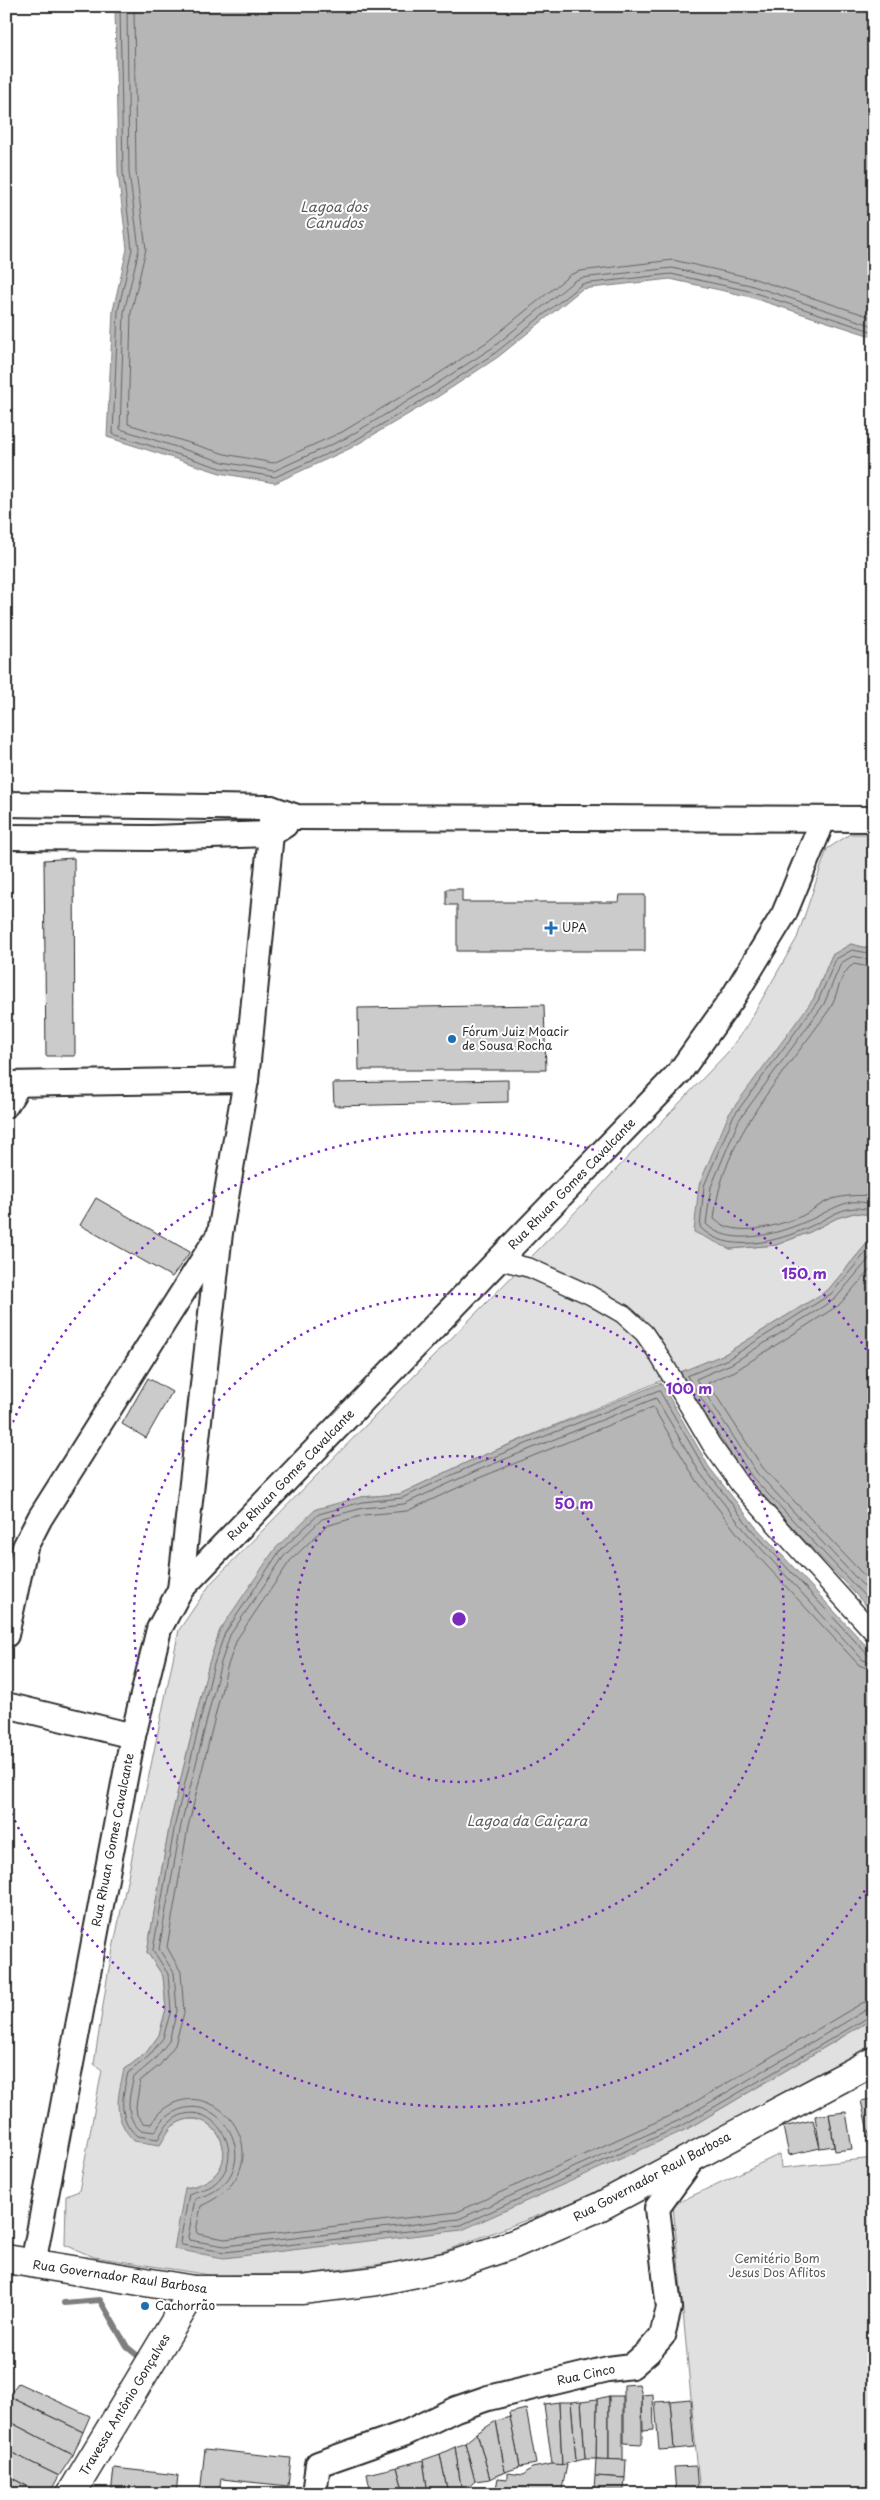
<svg xmlns="http://www.w3.org/2000/svg" width="880" height="2500" viewBox="0 0 880 2500" font-family="'Playpen Sans',sans-serif">
	<style>
		.green { fill: #e0e0e0; stroke: #868686 }
		.water { fill: #b6b6b6; stroke: #7e7e7e }
		.lines { fill: none; stroke-linecap: round; stroke-linejoin: round }
		.shore { stroke: #636363; stroke-width: 1 }
		.stream { stroke: #7e7e7e; stroke-width: 6 }
		.building { fill: #cbcbcb; stroke: #2b2b2b }
		.pedestrian-casing { stroke: #2b2b2b; stroke-width: 21 }
		.minor-casing { stroke: #2b2b2b; stroke-width: 28 }
		.tertiary-casing { stroke: #2b2b2b; stroke-width: 31 }
		.pedestrian { stroke: #fff; stroke-width: 18 }
		.minor { stroke: #fff; stroke-width: 24 }
		.tertiary { stroke: #fff; stroke-width: 28 }
		.ring { fill: none; stroke: #7b2cbf; stroke-width: 2.5; stroke-dasharray: 2.5 5 }
		.poi-dot { fill: #1f6fb2; stroke: #fff; stroke-width: 2 }
		.labels { text-anchor: middle; stroke-width: 4; stroke-linejoin: round; paint-order: stroke }
		.poi-label { font-size: 12px; fill: #2b2b2b; stroke: #fff; text-anchor: start }
		.street-label { font-size: 12px; fill: #2b2b2b; stroke: #fff }
		.park-label { font-size: 12px; fill: #585858; stroke: #fff }
		.water-label { font-size: 14px; font-style: italic; fill: #5c5c5c; stroke: #fff }
		.centre { fill: #7b2cbf; stroke: #fff; stroke-width: 2.5 }
		.ring-label { font-size: 15px; text-anchor: middle; font-weight: bold; fill: #7b2cbf; stroke: #fff; stroke-width: 4; stroke-linejoin: round; paint-order: stroke }
	</style>
	<rect width="100%" height="100%" fill="#fff"/>
	<filter id="ink" filterUnits="userSpaceOnUse"><feTurbulence type="fractalNoise" baseFrequency=".02" numOctaves="2"/><feDisplacementMap in="SourceGraphic" scale="10" xChannelSelector="R" yChannelSelector="G"/><feConvolveMatrix kernelMatrix="1 2 1 2 8 2 1 2 1" color-interpolation-filters="sRGB"/></filter>
	<g filter="url(#ink)">
		<g class="green">
			<path d="M850 834H874V950L851 944 832 955 814 998 730 1249 776 1245 810 1232 837 1218 854 1213 874 1215V1235L828 1290 725 1354 472 1460 400 1494 361 1497 220 1630 209 1663 170 1823 147 1952 163 1976 166 2009 159 2035 146 2053 124 2070 160 2145C164 2139 168 2130 173 2126 214 2095 257 2177 185 2188L687 2129 874 2018V2051L635 2179 426 2258 307 2274 210 2275 94 2257 65 2245 66 2196 79 2191 102 2070 94 2064 108 1973 179 1630 211 1583 590 1197 727 1053 746 1027 797 938 827 849Z"/>
			<polygon points="780,2154 781,2168 874,2158 874,2494 700,2494 673,2205"/>
		</g>
		<g class="water">
			<polygon points="115,6 874,6 874,337 747,296 670,279 582,289 498,357 439,396 351,448 275,483 220,473 107,437 113,310 127,249 118,173"/>
			<polygon points="851,944 874,950 874,1215 854,1213 837,1218 810,1232 776,1245 730,1249 694,1232 699,1185 729,1114 814,998 832,955"/>
			<polygon points="874,1235 874,1614 748,1480 678,1373 725,1354 828,1290"/>
			<path d="M661 1383 709 1467 755 1526 874 1654V2018L687 2129 462 2230 224 2258 174 2249 185 2188C257 2177 214 2094 173 2126 168 2130 164 2139 160 2145L134 2141C112 2117 117 2099 124 2070L146 2053 159 2035 166 2009 163 1976 147 1952 170 1823 209 1663 220 1630 275 1549 316 1509 361 1497 400 1494 472 1460Z"/>
		</g>
		<g class="lines">
			<g class="shore">
				<polyline points="120,6 123,173 132,249 118,311 113,434 221,468 275,477 349,444 436,392 495,353 582,284 671,274 749,291 874,332"/>
				<polyline points="127,6 129,172 139,249 124,312 120,429 223,462 274,471 346,438 433,386 492,348 574,281 581,278 672,268 750,285 874,326"/>
				<polyline points="134,6 136,172 146,249 131,313 128,424 225,454 273,463 342,432 429,380 487,342 570,275 580,271 673,260 752,278 874,318"/>
				<path d="M874 954 852 950 836 959 818 1001 733 1117 704 1186 700 1227C726 1255 778 1242 809 1227 824 1221 837 1209 855 1208 861 1208 868 1210 874 1210"/>
				<path d="M874 961 853 956 841 963 824 1004 739 1120 711 1187 706 1224C730 1248 777 1234 805 1222 821 1216 833 1206 851 1202 858 1201 866 1203 874 1204"/>
				<path d="M874 968 854 964C839 972 838 997 829 1010 783 1076 722 1136 714 1219 736 1239 777 1226 802 1216 812 1211 821 1203 832 1199 847 1195 859 1195 874 1196"/>
				<polyline points="874,1243 831,1294 728,1359 687,1376 752,1477 874,1606"/>
				<polyline points="874,1253 835,1299 731,1364 696,1379 757,1473 874,1597"/>
				<polyline points="874,1265 839,1305 735,1371 708,1383 763,1468 874,1586"/>
				<path d="M874 1657 868 1655 751 1529 705 1469 659 1390 474 1465 402 1498 362 1502 319 1514 279 1552 225 1633 214 1664 175 1824 153 1950 168 1974 171 2010 163 2038 149 2056 128 2073C122 2096 117 2118 137 2136L158 2139C161 2134 164 2127 169 2123 205 2089 254 2152 214 2184 207 2190 197 2190 189 2194L180 2242 182 2245 225 2252 461 2225 685 2124 874 2014"/>
				<path d="M874 1663 863 1660 746 1532 700 1473 656 1398 476 1471 404 1504 363 1508 322 1519 284 1556 230 1635 220 1666 181 1825 159 1949 174 1973 177 2011 169 2041 154 2060 134 2077C129 2096 124 2116 140 2130L155 2132C158 2127 161 2121 166 2117 216 2080 264 2159 216 2190 209 2195 202 2196 195 2199L188 2237 189 2240 225 2246 459 2219 682 2119 866 2010 874 2008"/>
				<path d="M874 1671 859 1665 740 1537 694 1477 653 1407 479 1478 407 1511 364 1515 326 1526 290 1561 237 1639 227 1668 188 1827 167 1947 181 1972 184 2013 175 2045 160 2065 140 2081 136 2106 137 2115 143 2123 151 2124C154 2120 156 2116 160 2112 215 2064 292 2166 201 2206L196 2231 198 2234 225 2239 457 2212 678 2112 862 2003 874 2000"/>
			</g>
			<polyline class="stream" points="64,2303 100,2300 127,2347 138,2356"/>
		</g>
		<g class="building">
			<polygon points="74,858 75,1056 46,1056 44,860"/>
			<polygon points="446,889 462,889 462,902 619,902 620,895 645,895 645,951 457,951 457,905 446,905"/>
			<polygon points="544,1005 546,1070 359,1070 358,1008"/>
			<polygon points="508,1080 508,1102 334,1106 333,1083"/>
			<polygon points="96,1198 190,1252 172,1277 80,1225"/>
			<polygon points="148,1378 172,1392 146,1438 122,1424"/>
			<polygon points="874,2087 874,2138 870,2139 861,2101 871,2099 869,2088"/>
			<polygon points="846,2112 852,2149 835,2151 829,2114"/>
			<polygon points="829,2114 834,2146 820,2148 815,2116"/>
			<polygon points="813,2120 820,2148 789,2155 783,2127"/>
			<polygon points="18,2383 90,2416 83,2432 8,2396"/>
			<polygon points="639,2384 642,2396 642,2444 624,2443 624,2385"/>
			<polygon points="653,2394 654,2430 643,2431 642,2395"/>
			<polygon points="8,2396 83,2432 73,2455 6,2420"/>
			<polygon points="609,2396 609,2460 596,2459 597,2399"/>
			<rect x="609" y="2396" width="14" height="64"/>
			<polygon points="597,2399 596,2459 585,2459 581,2401"/>
			<polygon points="690,2399 694,2447 674,2449 670,2401"/>
			<polygon points="581,2401 585,2459 576,2461 571,2402"/>
			<polygon points="670,2401 674,2449 659,2450 655,2402"/>
			<polygon points="559,2402 562,2465 552,2464 544,2404"/>
			<polygon points="559,2402 571,2402 576,2461 562,2465"/>
			<polygon points="526,2409 536,2464 520,2467 509,2413"/>
			<polygon points="510,2417 520,2467 505,2472 496,2421"/>
			<polygon points="6,2420 73,2455 59,2476 6,2450"/>
			<polygon points="496,2421 505,2472 490,2479 477,2433"/>
			<polygon points="477,2433 490,2479 475,2481 465,2443"/>
			<polygon points="465,2443 475,2481 462,2494 455,2447"/>
			<polygon points="455,2447 462,2494 448,2494 440,2454"/>
			<polygon points="205,2449 291,2458 288,2486 221,2479 219,2494 200,2493"/>
			<polygon points="6,2450 59,2476 49,2494 42,2494 6,2475"/>
			<polygon points="440,2454 448,2494 428,2494 423,2460"/>
			<polygon points="596,2459 626,2460 625,2478 595,2476"/>
			<polygon points="423,2460 428,2494 404,2494 397,2467"/>
			<polygon points="552,2464 567,2465 561,2494 495,2494 498,2478 507,2479 507,2473 523,2475 532,2468"/>
			<polygon points="696,2466 698,2494 676,2494 674,2467"/>
			<polygon points="397,2467 404,2494 371,2494 367,2474"/>
			<polygon points="114,2468 178,2475 176,2494 111,2494"/>
			<polygon points="6,2475 34,2490 31,2494 6,2494"/>
			<polygon points="595,2476 625,2478 624,2490 594,2489"/>
			<polygon points="594,2489 624,2490 624,2494 594,2494"/>
		</g>
		<g class="lines">
			<g class="pedestrian-casing">
				<polyline id="pedestrian" points="499,1260 530,1268 590,1295 623,1314 644,1333 657,1352 711,1444 740,1485 874,1633"/>
			</g>
			<g class="minor-casing">
				<g id="minor">
					<polyline points="6,804 271,808 297,817 874,819"/>
					<polyline points="6,837 152,838 271,834 285,825"/>
					<polyline points="6,1084 246,1080"/>
					<polyline points="6,1105 19,1084"/>
					<polyline points="180,1590 220,1233 246,1080 271,834 271,808"/>
					<polyline points="6,1635 25,1547 40,1518 217,1238"/>
					<polyline points="6,1705 133,1736"/>
					<polyline points="33,2264 133,1736 159,1629 180,1590 679,1073 732,999 784,914 823,820"/>
					<polyline points="314,2494 318,2464 406,2433 456,2409 488,2398 608,2369 632,2366 648,2352 662,2336 669,2308 657,2208 694,2157"/>
				</g>
			</g>
			<g class="tertiary-casing">
				<g id="tertiary">
					<polyline points="6,2259 194,2290 301,2290 377,2281 450,2266 514,2244 599,2207 874,2061"/>
					<polyline points="71,2494 194,2290"/>
				</g>
			</g>
			<use href="#pedestrian" class="pedestrian"/>
			<use href="#minor" class="minor"/>
			<use href="#tertiary" class="tertiary"/>
		</g>
	</g>
	<g class="ring">
		<circle cx="459" cy="1619" r="163"/>
		<circle cx="459" cy="1619" r="325"/>
		<path d="M873 1878A488 488 0 0 1 7 1802M7 1436A488 488 0 0 1 873 1360"/>
	</g>
	<g class="poi-dot">
		<path d="M548.5 920.5h5v5h5v5h-5v5h-5v-5h-5v-5h5z"/>
		<circle cx="452" cy="1039" r="5"/>
		<circle cx="145" cy="2306" r="5"/>
	</g>
	<g class="labels">
		<g class="poi-label">
			<text x="562" y="932">UPA</text>
			<text x="462" y="1036">Fórum Juiz Moacir<tspan x="462" dy="14">de Sousa Rocha</tspan></text>
			<text x="155" y="2310">Cachorrão</text>
		</g>
		<g class="street-label">
			<text transform="translate(572 1184) rotate(-46)" y="4">Rua Rhuan Gomes Cavalcante</text>
			<text transform="translate(291 1475) rotate(-46)" y="4">Rua Rhuan Gomes Cavalcante</text>
			<text transform="translate(113 1840) rotate(-79)" y="4">Rua Rhuan Gomes Cavalcante</text>
			<text transform="translate(652 2177) rotate(-28)" y="4">Rua Governador Raul Barbosa</text>
			<text transform="translate(120 2277) rotate(8)" y="4">Rua Governador Raul Barbosa</text>
			<text transform="translate(586 2375) rotate(-12)" y="4">Rua Cinco</text>
			<text transform="translate(125 2405) rotate(-59)" y="4">Travessa Antônio Gonçalves</text>
		</g>
		<g class="park-label">
			<text x="777" y="2263">Cemitério Bom<tspan x="777" dy="14">Jesus Dos Aflitos</tspan></text>
		</g>
		<g class="water-label">
			<text x="334" y="212">Lagoa dos<tspan x="334" dy="16">Canudos</tspan></text>
			<text x="527" y="1826">Lagoa da Caiçara</text>
		</g>
	</g>
	<circle cx="459" cy="1619" r="8" class="centre"/>
	<g class="ring-label">
		<text x="804" y="1279">150 m</text>
		<text x="689" y="1394">100 m</text>
		<text x="574" y="1509">50 m</text>
	</g>
	<rect width="880" height="2500" fill="none" stroke="#fff" stroke-width="25"/>
	<rect x="12" y="12" width="855" height="2475" fill="none" stroke="#2b2b2b" stroke-width="2" filter="url(#ink)"/>
</svg>
